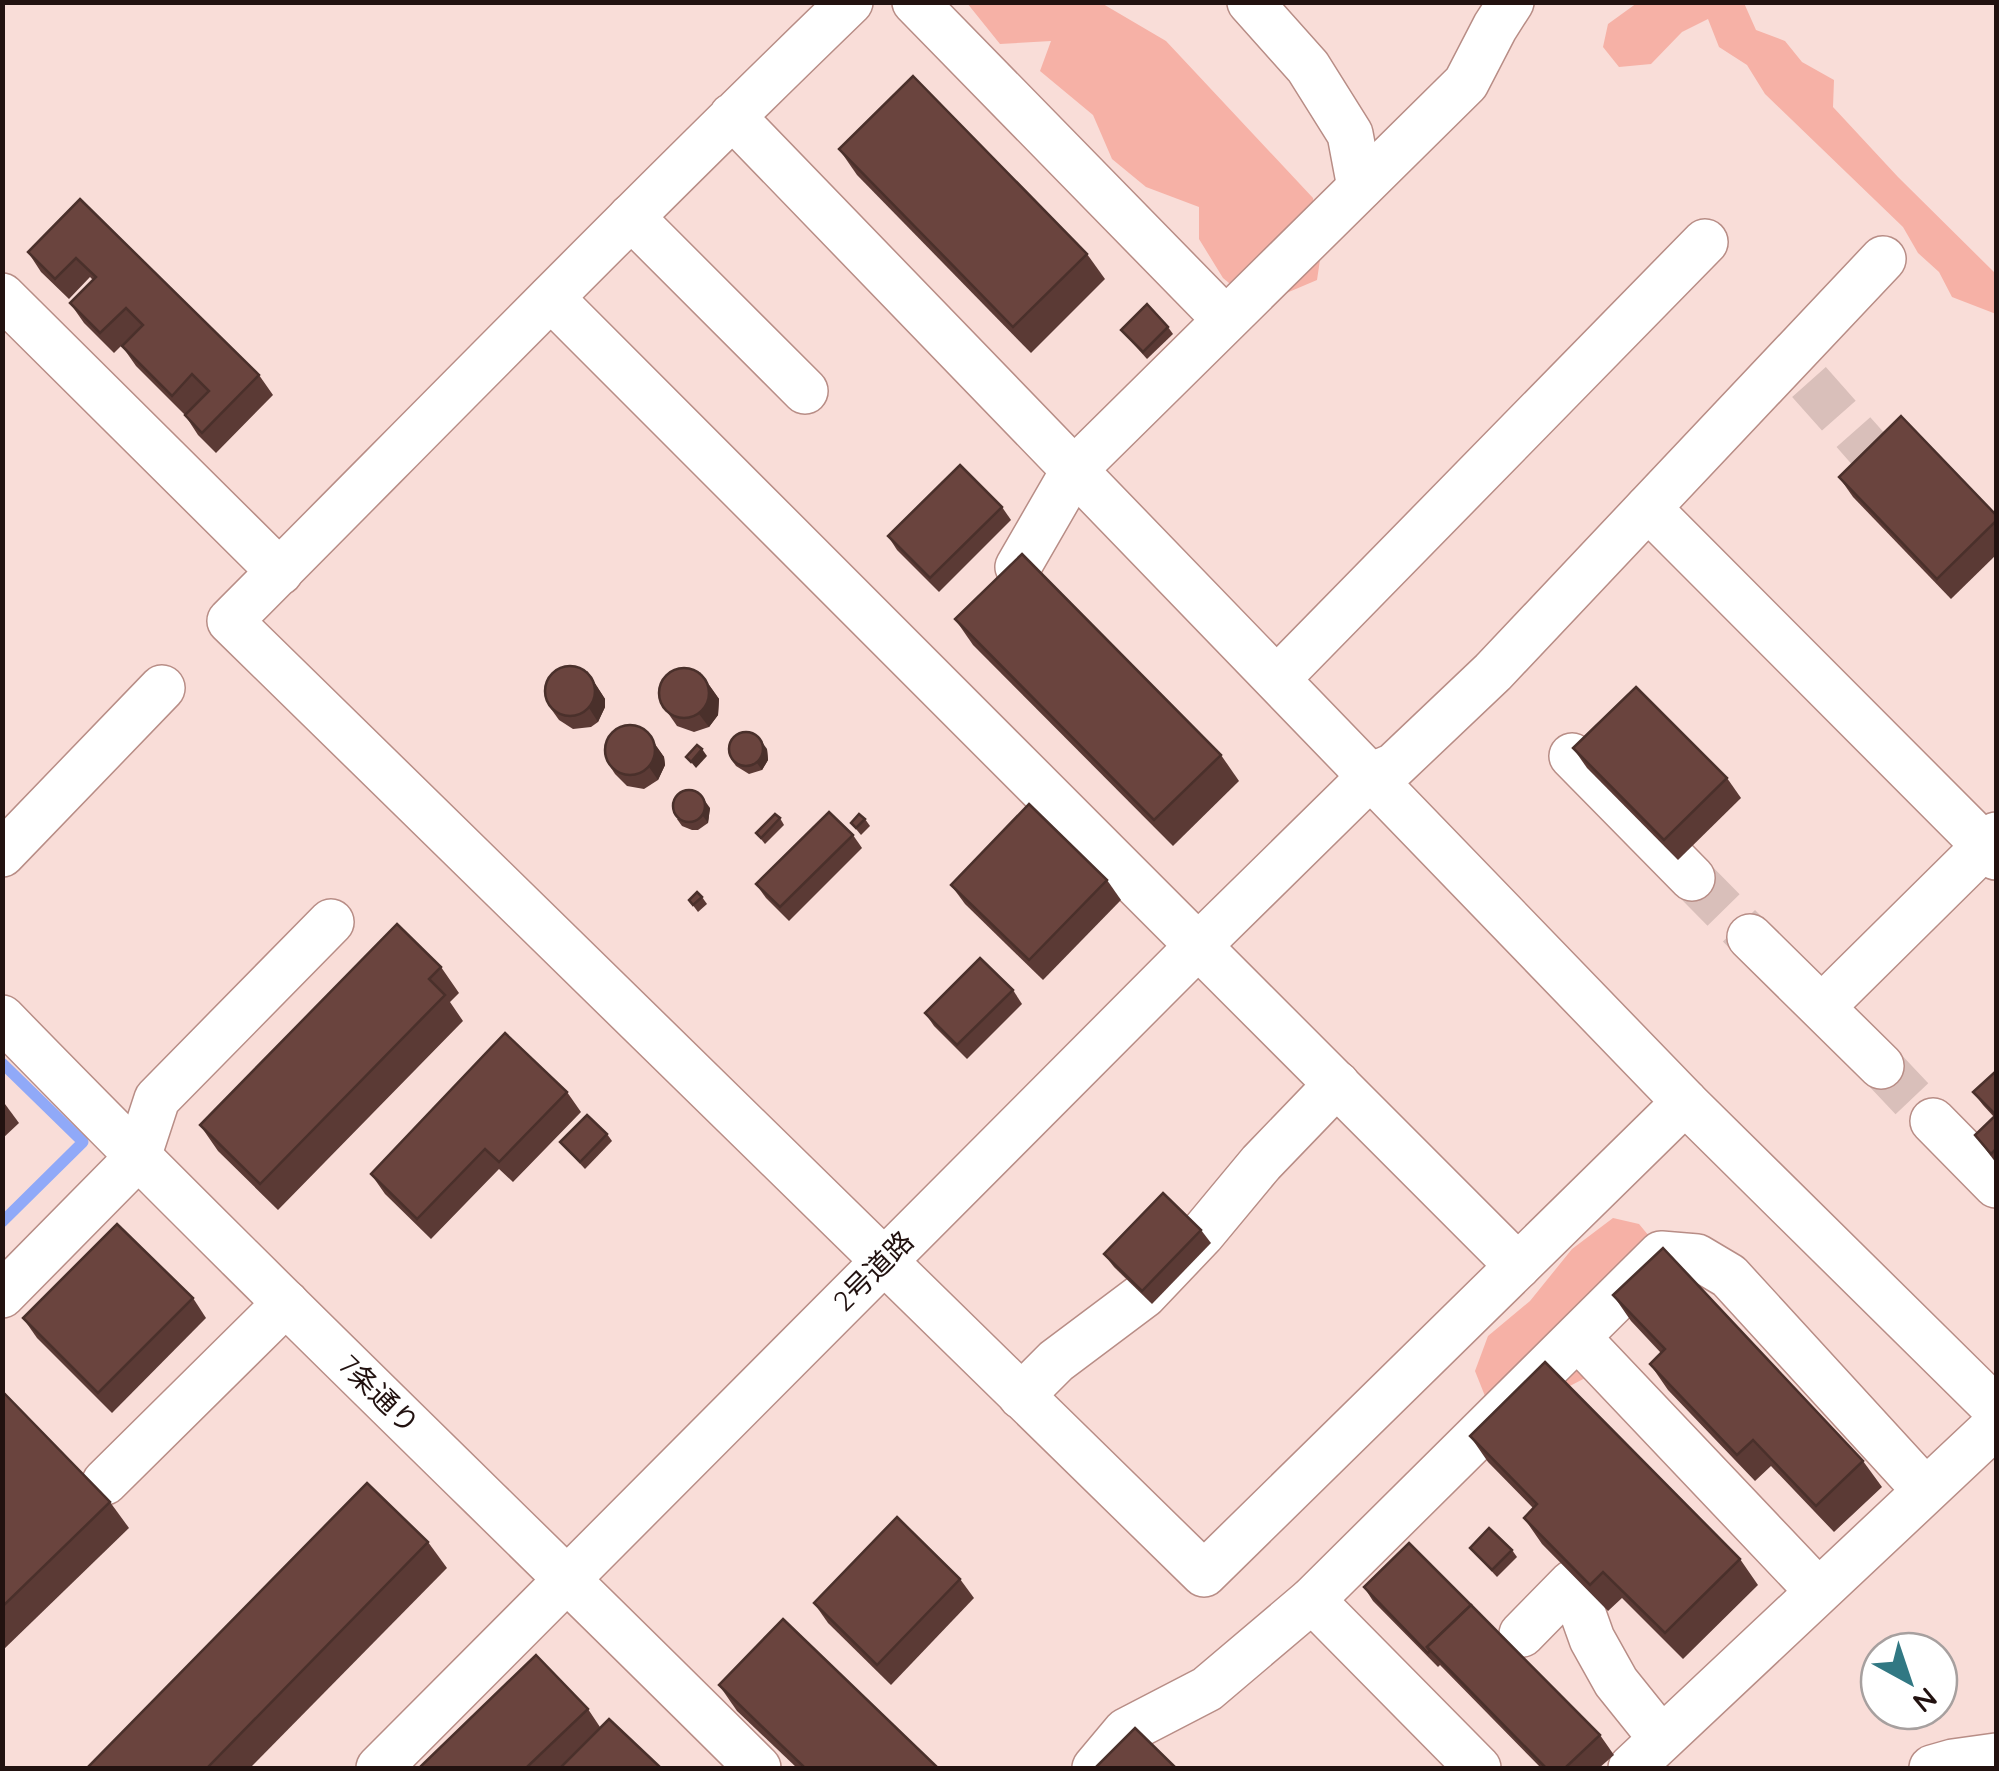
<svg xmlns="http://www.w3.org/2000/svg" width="1999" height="1771" viewBox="0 0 1999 1771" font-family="Quicksand,'Noto Sans JP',sans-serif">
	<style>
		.green { fill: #f6b1a6 }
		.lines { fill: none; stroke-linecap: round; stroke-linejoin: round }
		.stream { stroke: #90a9f8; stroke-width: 11 }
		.minor-tunnel { stroke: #d9bfba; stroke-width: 45; stroke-dasharray: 45 22; stroke-linecap: butt }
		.minor-casing { stroke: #b88d86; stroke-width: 48 }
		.minor { stroke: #fff; stroke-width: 45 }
		.wall { fill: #5b3a35 }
		.shaded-wall { fill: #4a302b }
		.building { fill: #6a443e; stroke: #4a302b; stroke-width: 2.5 }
		.labels { text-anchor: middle; stroke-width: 10; stroke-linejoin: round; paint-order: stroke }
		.street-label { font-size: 28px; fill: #221210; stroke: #fff }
	</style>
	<rect width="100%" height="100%" fill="#f9ddd8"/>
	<g class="green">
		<polygon points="1070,2 1103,4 1166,41 1313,198 1321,253 1317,280 1277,297 1235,288 1223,278 1199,239 1199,207 1146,187 1112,159 1093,115 1040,71 1051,41 1000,44 967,3"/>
		<polygon points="1637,3 1744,3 1756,30 1785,41 1802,62 1834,80 1833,107 1898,177 1996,274 1996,314 1952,297 1939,272 1918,253 1903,227 1765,94 1747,65 1719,47 1708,19 1682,32 1651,64 1619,67 1603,47 1608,24"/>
		<polygon points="1613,1218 1639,1224 1659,1248 1668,1292 1627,1320 1596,1327 1591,1375 1539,1402 1487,1401 1475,1371 1488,1336 1530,1301 1572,1249"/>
	</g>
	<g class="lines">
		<polyline class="stream" points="2,1063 83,1142 2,1222"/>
		<g class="minor-tunnel">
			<polyline points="1809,382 1871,452"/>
			<polyline points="1692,878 1750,937"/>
			<polyline points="1881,1066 1933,1121"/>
		</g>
		<g class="minor-casing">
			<g id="minor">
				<polyline points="915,2 1225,319"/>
				<polyline points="1250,2 1308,67 1350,134 1360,187"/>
				<path d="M732 116 1685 1102 1204 1574 230 621C436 414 640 205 850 2"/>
				<polyline points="631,217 805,391"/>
				<polyline points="2,296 280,572"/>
				<polyline points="551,298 1518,1266"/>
				<polyline points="1648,508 1996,857"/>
				<polyline points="1018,567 1074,470 1466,83 1495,27 1511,2"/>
				<polyline points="1277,679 1705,242"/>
				<polyline points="1572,756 1692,878"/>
				<polyline points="2,854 162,688"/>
				<polyline points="1750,937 1881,1066"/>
				<polyline points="1822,1007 1996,835"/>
				<path d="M2 1018C250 1273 507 1518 758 1768"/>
				<polyline points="1685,1102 1996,1409"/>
				<polyline points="1933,1121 1996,1185"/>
				<polyline points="2,1295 138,1157 157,1099 331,922"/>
				<polyline points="1578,1338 1818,1591"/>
				<polyline points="1021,1396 1056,1361 1144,1295 1202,1234 1261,1163 1337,1084"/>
				<polyline points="105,1482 286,1303"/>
				<polyline points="1312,1600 1478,1768"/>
				<polyline points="1522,1634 1572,1583 1592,1639 1616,1682 1661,1738"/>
				<polyline points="379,1768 1199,945 1371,776 1394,766 1493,672 1883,259"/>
				<polyline points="1095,1768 1126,1731 1207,1689 1312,1600 1661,1254 1697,1257 1729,1276 1925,1490"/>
				<polyline points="1631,1768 1996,1425"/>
				<polyline points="1932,1768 1953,1762 1996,1756"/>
			</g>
		</g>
		<use href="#minor" class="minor"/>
	</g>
	<g class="wall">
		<polygon points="839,149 1087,254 1105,279 1031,353 857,175"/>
		<polygon points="80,199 259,375 273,395 216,453 198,435 185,415 136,366 122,346 140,327 114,353 84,323 70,303 93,280 90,277 69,299 41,272 28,252"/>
		<polygon points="1168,327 1173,334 1147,359 1121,330"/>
		<polygon points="1839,477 1996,515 1996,555 1951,599 1853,497"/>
		<polygon points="1002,507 1011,520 939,592 897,550 888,536"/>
		<polygon points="955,619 1221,755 1239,781 1173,846 973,645"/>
		<polygon points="587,671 605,699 605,707 598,722 591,727 573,729 559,720 549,706"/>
		<polygon points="700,672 719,699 718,715 709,727 694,732 677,726 668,713"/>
		<polygon points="645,730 664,757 665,765 658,780 644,789 627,786 615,774 606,760"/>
		<polygon points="1573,748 1727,778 1741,798 1678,860 1587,768"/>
		<polygon points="767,749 768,760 762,770 749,774 736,766 731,759"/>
		<polygon points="710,808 708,823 698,830 692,830 682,826 677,819"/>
		<polygon points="780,818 784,825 765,844 756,833"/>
		<polygon points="865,819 870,826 861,835 851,823"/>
		<polygon points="853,835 862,848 789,921 766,898 756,884"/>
		<polygon points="1107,880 1121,900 1043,980 965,904 951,885"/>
		<polygon points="702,897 707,904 698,912 689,900"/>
		<polygon points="441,967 459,993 450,1002 463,1021 278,1210 218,1151 200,1125"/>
		<polygon points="1013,990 1022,1004 967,1059 934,1026 925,1013"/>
		<polygon points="1996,1071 1996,1163 1975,1135 1994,1117 1983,1105 1973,1092"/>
		<polygon points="567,1092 581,1112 513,1182 499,1169 431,1239 385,1194 371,1174"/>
		<polygon points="2,1100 19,1123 2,1139"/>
		<polygon points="607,1134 612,1141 585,1169 560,1142"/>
		<polygon points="1201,1230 1211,1243 1152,1304 1114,1267 1104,1254"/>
		<polygon points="1613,1295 1863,1461 1882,1487 1834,1532 1771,1466 1755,1481 1668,1390 1650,1364 1661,1353 1631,1321"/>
		<polygon points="193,1298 206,1318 112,1413 37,1338 23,1318"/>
		<polygon points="2,1391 110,1502 129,1528 2,1651"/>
		<polygon points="1470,1436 1740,1559 1758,1585 1683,1659 1622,1598 1608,1611 1542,1544 1524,1518 1533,1508 1488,1462"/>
		<polygon points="428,1542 447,1568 250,1768 87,1768"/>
		<polygon points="1470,1548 1512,1550 1517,1557 1497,1577"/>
		<polygon points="960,1579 974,1598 891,1685 828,1623 814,1603"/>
		<polygon points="1364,1587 1600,1735 1614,1755 1599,1768 1541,1768 1440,1665 1438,1667 1373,1601"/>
		<polygon points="719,1685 938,1768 797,1768 737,1711"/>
		<polygon points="588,1709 600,1727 661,1768 419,1768"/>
	</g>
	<g class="shaded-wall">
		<polygon points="587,671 605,699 605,707 598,722 589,708"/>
		<polygon points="709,685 719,699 718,715 709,727 699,714"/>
		<polygon points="762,742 767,749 768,760 762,770 757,763"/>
		<polygon points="654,743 664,757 665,765 658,780 649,767"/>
		<polygon points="702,749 707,756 696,768 691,762"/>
		<polygon points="705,801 710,808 708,823 703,816"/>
	</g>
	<g class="building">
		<polygon points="913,76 1087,254 1013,327 839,149"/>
		<polygon points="80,199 259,375 202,433 185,415 209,391 192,374 172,396 122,346 143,325 126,308 100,333 70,303 96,277 76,258 55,279 28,252"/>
		<polygon points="1147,304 1168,327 1143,352 1121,330"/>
		<polygon points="1901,416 1996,515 1996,521 1937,579 1839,477"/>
		<polygon points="960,465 1002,507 930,578 888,536"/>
		<polygon points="1022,554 1221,755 1154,820 955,619"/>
		<circle cx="570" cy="691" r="25"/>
		<circle cx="684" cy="693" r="25"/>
		<polygon points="1636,687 1727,778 1664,840 1573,748"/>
		<circle cx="630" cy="750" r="25"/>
		<circle cx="746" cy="749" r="17"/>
		<polygon points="697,745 702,749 691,762 686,757"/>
		<circle cx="689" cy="806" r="16"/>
		<polygon points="1029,804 1107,880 1029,960 951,885"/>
		<polygon points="829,812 853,835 780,907 756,884"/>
		<polygon points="775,814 780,818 761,838 756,833"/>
		<polygon points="859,814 865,819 856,828 851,823"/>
		<polygon points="697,892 702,897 693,905 689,900"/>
		<polygon points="397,924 441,967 429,979 445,995 260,1184 200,1125"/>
		<polygon points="980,958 1013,990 957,1045 925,1013"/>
		<polygon points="505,1033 567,1092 499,1162 485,1149 417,1219 371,1174"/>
		<polygon points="1996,1071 1996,1149 1991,1154 1975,1135 1996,1115 1973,1092"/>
		<polygon points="587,1115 607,1134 580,1162 560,1142"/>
		<polygon points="1163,1193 1201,1230 1142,1291 1104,1254"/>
		<polygon points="117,1224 193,1298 98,1393 23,1318"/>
		<polygon points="1663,1248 1863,1461 1816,1506 1753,1440 1737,1455 1650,1364 1665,1349 1613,1295"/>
		<polygon points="1545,1362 1740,1559 1665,1633 1603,1572 1590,1585 1524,1518 1537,1504 1470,1436"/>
		<polygon points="2,1391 110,1502 2,1607"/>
		<polygon points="367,1483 428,1542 207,1768 87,1768"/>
		<polygon points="897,1517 960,1579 877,1665 814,1603"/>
		<polygon points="1489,1528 1512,1550 1492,1570 1470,1548"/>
		<polygon points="1409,1543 1471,1605 1427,1647 1430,1651 1428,1653 1364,1587"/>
		<polygon points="1471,1605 1600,1735 1565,1768 1546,1768 1427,1647"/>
		<polygon points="783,1619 938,1768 805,1768 719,1685"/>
		<polygon points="536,1655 588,1709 526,1768 419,1768"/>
		<polygon points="609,1719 661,1768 560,1768"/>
		<polygon points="1135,1728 1176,1768 1095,1768"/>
	</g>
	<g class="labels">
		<g class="street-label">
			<text transform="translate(873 1271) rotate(-45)" y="10">2号道路</text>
			<text transform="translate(379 1394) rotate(44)" y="10">7条通り</text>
		</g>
	</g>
	<rect width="1999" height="1771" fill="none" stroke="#221210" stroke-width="10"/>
	<g transform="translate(1909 1681) rotate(140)"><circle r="48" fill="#ffffff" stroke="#a7a09f" stroke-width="2.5"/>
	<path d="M0-8L18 38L0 25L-18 38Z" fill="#317883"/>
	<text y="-15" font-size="28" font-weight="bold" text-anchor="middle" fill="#221210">N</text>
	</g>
</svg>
